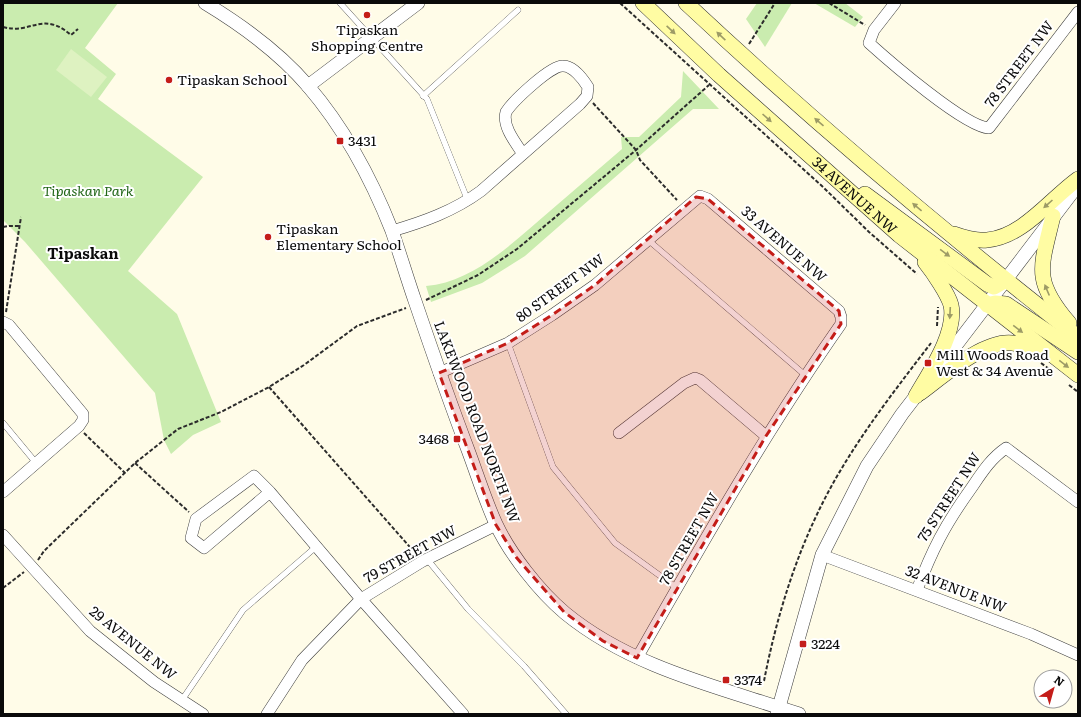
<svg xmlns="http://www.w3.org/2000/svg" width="1081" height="717" viewBox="0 0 1081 717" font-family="Literata,serif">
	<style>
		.green { fill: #caecaf }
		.pitch { fill: #def2c1 }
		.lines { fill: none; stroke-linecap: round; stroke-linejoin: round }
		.service-casing { stroke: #3d3d3d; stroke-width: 6 }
		.minor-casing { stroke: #3d3d3d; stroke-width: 12 }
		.tertiary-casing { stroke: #3d3d3d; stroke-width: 14 }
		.secondary-casing { stroke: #2c2c2c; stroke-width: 16 }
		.path { stroke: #2c2c2c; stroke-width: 2; stroke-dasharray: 4 2; stroke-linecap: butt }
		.service { stroke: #fff; stroke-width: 5.5 }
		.minor { stroke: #fff; stroke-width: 11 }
		.tertiary { stroke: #fff; stroke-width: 13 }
		.secondary { stroke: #fffca3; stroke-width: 15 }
		.oneway { fill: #9d9b66 }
		.marked { fill: #c41d19; fill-opacity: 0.2; stroke: #c41d19; stroke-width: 3; stroke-dasharray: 8 5; stroke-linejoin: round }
		.poi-dot { fill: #c41d19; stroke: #fff; stroke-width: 1.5 }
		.labels { text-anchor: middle; stroke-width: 4; stroke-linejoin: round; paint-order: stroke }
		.poi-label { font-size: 14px; fill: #0a0a0a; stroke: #fff; text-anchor: start }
		.street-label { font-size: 14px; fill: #0a0a0a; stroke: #fff }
		.park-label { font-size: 14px; font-style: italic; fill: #216617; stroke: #fff }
		.neighbourhood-label { font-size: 15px; font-weight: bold; fill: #0a0a0a; stroke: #fff }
	</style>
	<rect width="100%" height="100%" fill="#fffce8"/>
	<g class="green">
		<polygon points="3,3 118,3 85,48 116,74 98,99 203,177 128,271 177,314 221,422 193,435 171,454 164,440 155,393 25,242 3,220"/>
		<polygon points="757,3 792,3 765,47 746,19"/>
		<polygon points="814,3 845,3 863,17 855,27"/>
		<path d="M683 71 719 109H693L525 256 482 283 431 302 426 286C475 282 514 241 550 211 574 190 598 170 622 149L621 137H639L681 97Z"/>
	</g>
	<polygon class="pitch" points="71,49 107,77 91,97 56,70"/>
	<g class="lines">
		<g class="service-casing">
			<g id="service">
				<polyline points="340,3 427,99 468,201"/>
				<polyline points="423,96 518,10"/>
				<polyline points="647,239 805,375"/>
				<polyline points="508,343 553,467 615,543 677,588"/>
				<polyline points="3,423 37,464"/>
				<polyline points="427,559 468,609 524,666 566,714"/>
				<polyline points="182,700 243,610 317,546"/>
			</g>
		</g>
		<g class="minor-casing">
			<g id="minor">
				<path d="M895 3 874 30 869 43C889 61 965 127 989 128L1078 12"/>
				<path d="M392 231C423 222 454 211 481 191L580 104 587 96 588 87C583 79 573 66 563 66 551 65 513 101 506 112 502 126 515 142 523 154"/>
				<polyline points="3,322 9,325 83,414 83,420 79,426 3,492"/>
				<path d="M439 373 508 343 552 315 595 285 700 196 708 199 839 311 841 317V324C766 431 702 544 637 658"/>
				<polyline points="619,433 684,383 695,378 700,380 766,436"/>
				<polyline points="270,492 204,548 191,538 196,519 254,476 270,492 361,599 463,714"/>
				<polyline points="3,535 90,631 154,682 203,714"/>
				<polyline points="822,555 1031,634 1078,655"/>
				<path d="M917 590C932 550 945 525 970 490 981 474 990 459 1006 448L1078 502"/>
				<polyline points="267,714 302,660 361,599 423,561 496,525"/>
			</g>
		</g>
		<g class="tertiary-casing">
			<g id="tertiary">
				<path d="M205 3C243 26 279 52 308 86 344 128 372 180 392 231 400 254 407 278 415 301 432 351 449 400 468 450 477 474 485 500 496 524 510 554 539 591 565 613 632 668 719 687 799 714"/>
				<polyline points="308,86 418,3"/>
				<polyline points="937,370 1078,185"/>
				<polyline points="777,714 822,555 867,466 902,414 922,388"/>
			</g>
		</g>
		<g class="secondary-casing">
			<g id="secondary">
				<path id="s1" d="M643 3 719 75 899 235 1078 375"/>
				<path d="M686 3C811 120 943 231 1078 337"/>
				<polyline points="865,194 987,284 994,287 1006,280"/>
				<path d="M1053 216C1041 267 1032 280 1069 323"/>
				<path d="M954 234C965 238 975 241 987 240 1023 237 1050 199 1078 179"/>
				<polyline points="987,305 995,303 1006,304 1078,352"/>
				<path d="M920 393C942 377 983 340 1012 343 1022 344 1032 348 1042 351"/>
				<path d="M916 396C929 373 957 333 951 305 948 294 933 272 925 262"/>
			</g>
		</g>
		<g class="path">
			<polyline points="620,3 823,187 869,232 917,274"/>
			<polyline points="829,3 865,25"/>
			<path d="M3 27C31 35 42 10 71 35L78 29"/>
			<polyline points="749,44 775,3"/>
			<polyline points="593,103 636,150 640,160 677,200"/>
			<polyline points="3,227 9,226 20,226"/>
			<polyline points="426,300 478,275 517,249 636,150 709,85"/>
			<polyline points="6,312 21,217"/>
			<polyline points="937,326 938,307"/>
			<polyline points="1041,363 1049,369"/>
			<polyline points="1069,385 1078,392"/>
			<polyline points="269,387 416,554"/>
			<polyline points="84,433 125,473"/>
			<polyline points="135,463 189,512"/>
			<polyline points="38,560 44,551 135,463 178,429 221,412 269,387 304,365 357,326 406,308"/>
			<polyline points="3,588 24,572"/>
			<path d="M764 681C777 614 798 547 831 487 859 436 895 390 931 343"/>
		</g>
		<use href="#service" class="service"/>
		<use href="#minor" class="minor"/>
		<use href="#tertiary" class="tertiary"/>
		<use href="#secondary" class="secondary"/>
	</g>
	<defs><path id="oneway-solid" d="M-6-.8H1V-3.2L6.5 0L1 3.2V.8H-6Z"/></defs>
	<g class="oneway">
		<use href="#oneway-solid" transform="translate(671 30) rotate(43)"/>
		<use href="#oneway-solid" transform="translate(721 36) rotate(-137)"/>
		<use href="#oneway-solid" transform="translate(767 118) rotate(42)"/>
		<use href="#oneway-solid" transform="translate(819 122) rotate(-139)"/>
		<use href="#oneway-solid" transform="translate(1048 204) rotate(138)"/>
		<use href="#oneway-solid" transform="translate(917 207) rotate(-140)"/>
		<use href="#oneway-solid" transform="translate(945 253) rotate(36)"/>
		<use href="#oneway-solid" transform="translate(1047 290) rotate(-113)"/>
		<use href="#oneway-solid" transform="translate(950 313) rotate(93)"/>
		<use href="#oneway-solid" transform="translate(1018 329) rotate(37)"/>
		<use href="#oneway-solid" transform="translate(1064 364) rotate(38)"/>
	</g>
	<path class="marked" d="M696 197 708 199 839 311 841 324 766 436 637 658 603 641 564 612 516 557 496 525 439 373 508 343 552 315 595 285Z"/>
	<g class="poi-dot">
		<circle cx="367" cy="15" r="4"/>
		<circle cx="169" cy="80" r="4"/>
		<rect x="336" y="137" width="8" height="8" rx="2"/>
		<circle cx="268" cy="237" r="4"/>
		<rect x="924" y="359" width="8" height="8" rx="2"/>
		<rect x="453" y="435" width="8" height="8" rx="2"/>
		<rect x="799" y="640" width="8" height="8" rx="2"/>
		<rect x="722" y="676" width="8" height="8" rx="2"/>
	</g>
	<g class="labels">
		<g class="poi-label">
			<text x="367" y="35" text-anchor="middle">Tipaskan<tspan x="367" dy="16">Shopping Centre</tspan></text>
			<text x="177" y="85">Tipaskan School</text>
			<text x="348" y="146">3431</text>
			<text x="276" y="234">Tipaskan<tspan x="276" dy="16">Elementary School</tspan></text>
			<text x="936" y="360">Mill Woods Road<tspan x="936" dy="16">West &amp; 34 Avenue</tspan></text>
			<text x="449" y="444" text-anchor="end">3468</text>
			<text x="811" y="649">3224</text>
			<text x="734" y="685">3374</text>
		</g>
		<g class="street-label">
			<text transform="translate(1019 64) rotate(-53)" y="5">78 STREET NW</text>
			<text dy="5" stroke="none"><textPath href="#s1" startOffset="286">34 AVENUE NW</textPath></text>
			<text transform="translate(784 244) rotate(41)" y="5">33 AVENUE NW</text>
			<text transform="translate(560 288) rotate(-36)" y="5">80 STREET NW</text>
			<text transform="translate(477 422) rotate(69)" y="5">LAKEWOOD ROAD NORTH NW</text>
			<text transform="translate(949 497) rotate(-57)" y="5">75 STREET NW</text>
			<text transform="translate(689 539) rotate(-60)" y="5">78 STREET NW</text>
			<text transform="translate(410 554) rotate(-29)" y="5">79 STREET NW</text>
			<text transform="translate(956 589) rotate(21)" y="5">32 AVENUE NW</text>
			<text transform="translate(133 643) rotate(39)" y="5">29 AVENUE NW</text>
		</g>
		<g class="park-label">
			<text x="88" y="196">Tipaskan Park</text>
		</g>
		<g class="neighbourhood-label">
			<text x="83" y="259">Tipaskan</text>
		</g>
	</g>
	<rect width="1081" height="717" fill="none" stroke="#0a0a0a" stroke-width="8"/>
	<g transform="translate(1053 689) rotate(37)"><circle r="19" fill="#ffffff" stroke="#9d9d9d"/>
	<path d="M0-3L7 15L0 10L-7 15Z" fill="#c41d19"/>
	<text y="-6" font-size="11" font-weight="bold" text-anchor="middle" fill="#0a0a0a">N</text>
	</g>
</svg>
